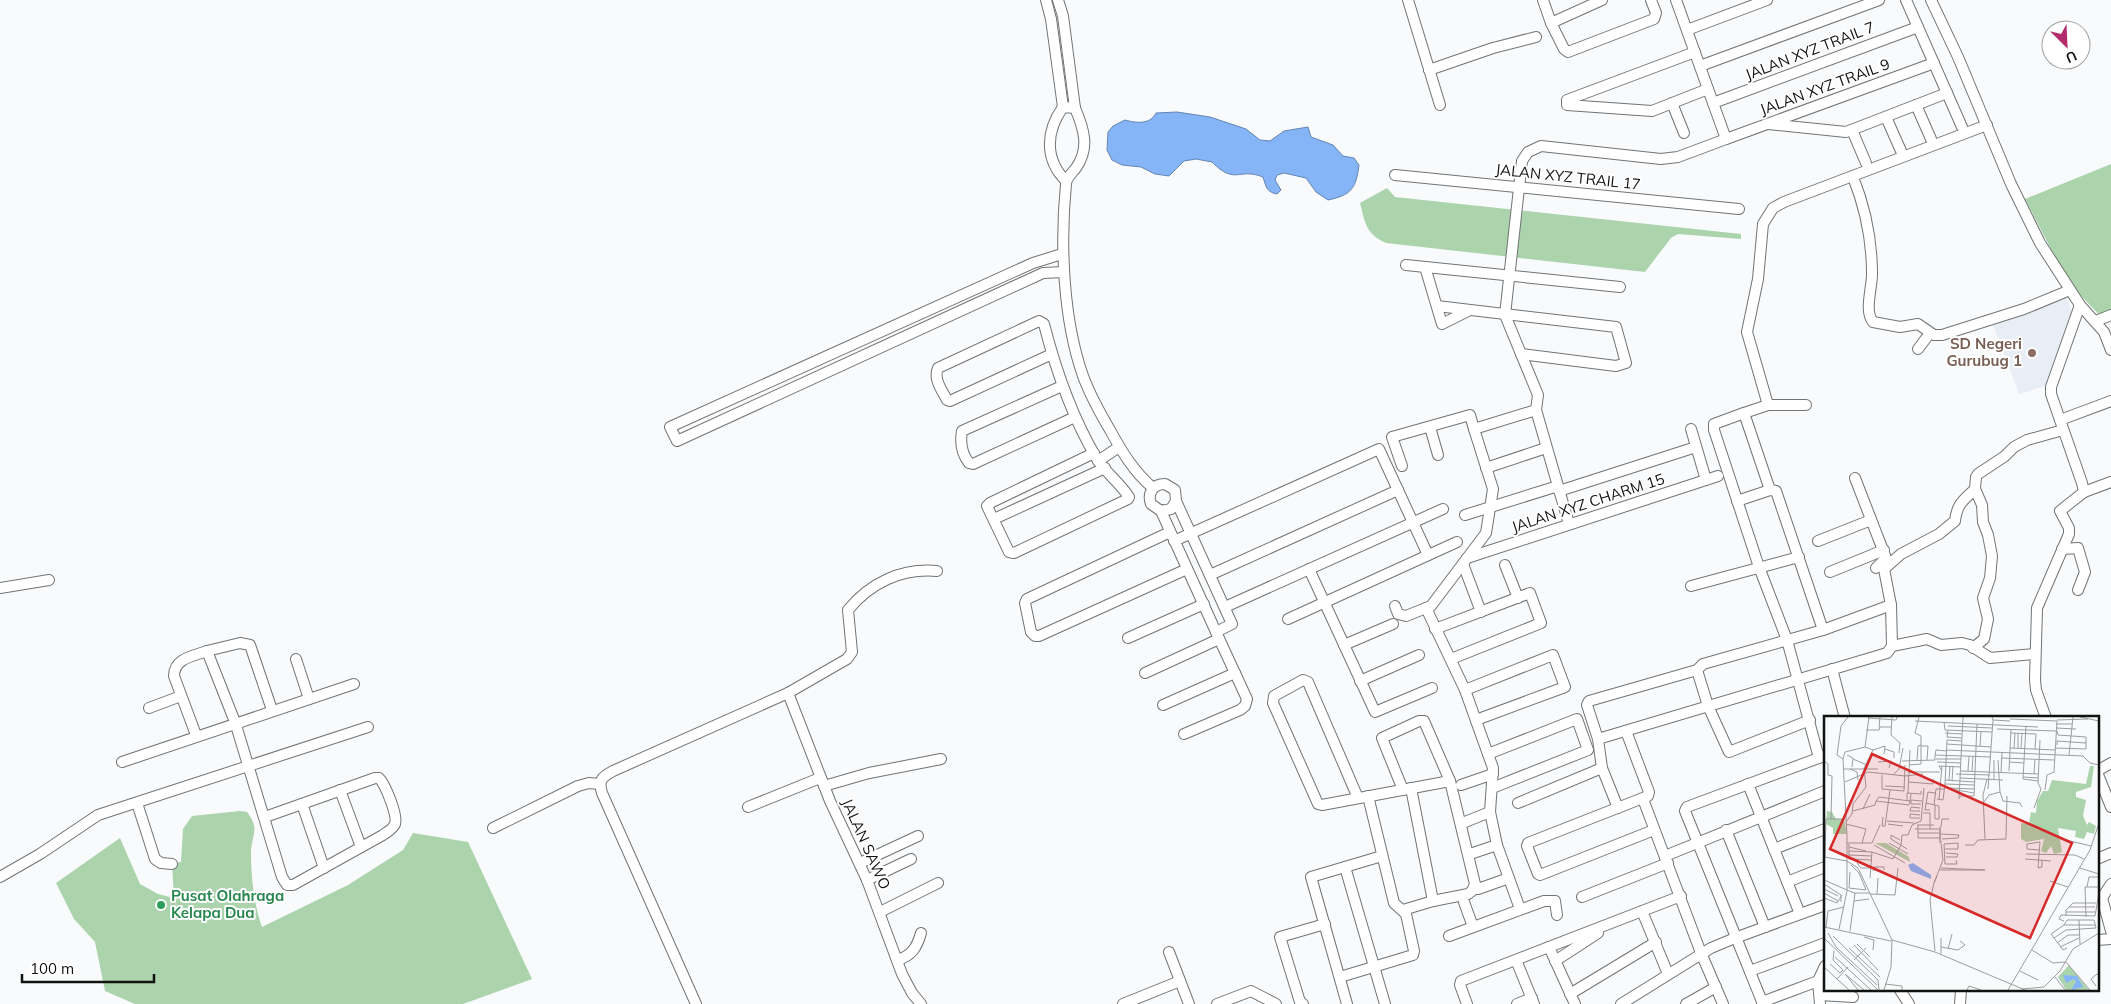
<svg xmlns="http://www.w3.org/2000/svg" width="2111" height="1004" viewBox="0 0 2111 1004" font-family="Mulish,sans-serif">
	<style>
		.built { fill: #e9eef6 }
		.green { fill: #abd4ad }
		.water { fill: #85b5f7; stroke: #6284b2 }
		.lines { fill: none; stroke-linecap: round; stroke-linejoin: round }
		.minor-casing { stroke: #727374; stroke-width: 12 }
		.minor { stroke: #fff; stroke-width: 10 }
		.education-dot { fill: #8d6e63; stroke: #fff; stroke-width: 2 }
		.leisure-dot { fill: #2e9e5b; stroke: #fff; stroke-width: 2 }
		.labels { text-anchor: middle; stroke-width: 4; stroke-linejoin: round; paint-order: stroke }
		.street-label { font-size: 15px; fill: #111212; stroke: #fff }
		.education-label { font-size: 15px; font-weight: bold; fill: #785e54; stroke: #fff; text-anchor: end }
		.leisure-label { font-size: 15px; font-weight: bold; fill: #27864d; stroke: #fff; text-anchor: start }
		.inset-road { fill: none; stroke: #9c9d9e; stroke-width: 1 }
		.view { fill: #d62828; fill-opacity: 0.15; stroke: #d62828; stroke-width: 2.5 }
		.inset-edge { fill: none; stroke: #111212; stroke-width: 2.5 }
	</style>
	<rect width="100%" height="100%" fill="#f9fafc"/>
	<polygon class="built" points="2065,295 2073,313 2052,384 2019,394 1992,323"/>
	<g class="green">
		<polygon points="2111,164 2111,320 2106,322 2068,282 2025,199"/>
		<path d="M1387 188 1395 197 1741 234V239L1678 234 1671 238 1645 272 1386 243C1366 234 1365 223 1360 203Z"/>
		<path d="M240 811 247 812C261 830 251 835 251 853 251 878 254 904 262 927L348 885 403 850 413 833 468 842 532 979 463 1004H135L105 991 95 942 74 919 56 883 120 838 140 884 158 894 174 898 172 863 181 862 183 829 192 816Z"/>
	</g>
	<path class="water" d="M1177 112 1210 117 1246 129 1260 140 1270 141 1284 131 1308 127 1311 137 1333 145 1343 156 1354 158 1359 165C1356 189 1351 195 1328 200L1316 192 1306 178 1284 173 1277 175 1275 180 1281 190 1277 194C1266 192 1266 186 1263 177 1238 167 1236 186 1212 162L1196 159 1184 161 1169 176 1155 174 1141 167 1122 165 1112 160 1107 150 1108 132 1113 126 1125 120C1136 123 1150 125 1156 113Z"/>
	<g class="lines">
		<g class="minor-casing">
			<g id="minor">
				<polyline points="1046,0 1051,19 1063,107"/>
				<polyline points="1058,0 1063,16 1075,108"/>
				<polyline points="1408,0 1440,105"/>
				<polyline points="1543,0 1551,23 1602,0"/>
				<polyline points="1906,0 1962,127"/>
				<polyline points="1931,0 1958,57 2011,184 2040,243 2080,305 2104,332 2111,350"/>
				<polyline points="1551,23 1564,49 1568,52 1654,19 1656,13 1651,0"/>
				<polyline points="1687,30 1767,0"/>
				<polyline points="1695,52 1567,100 1567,105 1652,111 1708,89"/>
				<polyline points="1700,66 1879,0"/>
				<polyline points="1429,70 1493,48 1536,37"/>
				<polyline points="1672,103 1684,133"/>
				<polyline points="1713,103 1918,27"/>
				<polyline points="1916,105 1931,139"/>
				<polyline points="1886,117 1901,151"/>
				<polyline points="1768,124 1846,132 1947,93"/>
				<polyline points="1852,130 1866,163"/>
				<polyline points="1726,139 1934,63"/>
				<polyline points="1395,175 1739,209"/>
				<path d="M1853 177C1865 207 1872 241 1872 274 1872 289 1864 311 1873 322L1900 327 1918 324 1934 335H1942L2024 309 2070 290"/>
				<path d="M1066 181C1044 159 1046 131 1063 107L1075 108C1084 129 1090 148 1076 168 1072 173 1066 178 1066 184 1060 244 1063 319 1083 376 1090 395 1100 413 1110 430 1122 452 1134 472 1153 488"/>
				<polyline points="1062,254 1033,263 670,427 677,441 1043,273 1064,272"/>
				<polyline points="1406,265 1620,287"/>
				<polyline points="1425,267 1442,324 1468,311"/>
				<polyline points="1437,306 1616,327 1626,363 1616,366 1521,354"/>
				<polyline points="2096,321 2111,315"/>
				<polyline points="1918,349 1930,333"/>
				<path d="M1052 354 950 401 947 400C942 390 933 379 938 368L1039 321 1044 324C1056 371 1072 417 1097 459 1106 473 1120 483 1129 497L1128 499 1014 553 1009 552 987 506 990 503 1094 453"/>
				<path d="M1062 386 962 431C960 442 962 454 969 463L973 464 1075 417"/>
				<polyline points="1768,405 1747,332 1758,279 1763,224 1773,208 1784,202 1987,125"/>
				<polyline points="1536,410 1569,524"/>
				<polyline points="1744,413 1768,405 1806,405"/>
				<polyline points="2060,420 2111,401"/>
				<polyline points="1430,427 1438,455"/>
				<polyline points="1691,429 1706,480"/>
				<polyline points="1098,461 1119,447"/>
				<polyline points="1402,466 1392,437 1470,415 1474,429"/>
				<polyline points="1486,468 1546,448"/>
				<polyline points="1855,478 1886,558 1876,568"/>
				<polyline points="1770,490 1744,413 1714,424 1714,430 1759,567 1787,640 1819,758"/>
				<polyline points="1559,491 1696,447"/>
				<polyline points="2084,492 2111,482"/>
				<polyline points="1737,501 1770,490 1776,491 1823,630"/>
				<path d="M1161 511 1171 509 1176 501 1175 490 1165 484C1153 484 1147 493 1151 504L1161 511 1216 632 1232 624 1176 501"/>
				<polyline points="1465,515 1558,486"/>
				<polyline points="994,519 1105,468"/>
				<polyline points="1170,532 1027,599 1025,603 1031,632 1035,636 1039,636 1187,569"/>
				<polyline points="1174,541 1379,449 1428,555"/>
				<polyline points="1818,541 1871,520"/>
				<polyline points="2062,549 2078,548 2085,572 2078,590"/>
				<polyline points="1467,558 1718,476"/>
				<polyline points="1463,564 1481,612"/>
				<polyline points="1505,565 1518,598"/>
				<polyline points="1309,569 1375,712 1432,688"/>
				<polyline points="1830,572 1884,550"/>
				<polyline points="1210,575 1398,490"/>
				<polyline points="1691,586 1799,557"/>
				<polyline points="0,588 49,580"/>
				<path d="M1891 605 1884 569 1901 554 1939 534 1955 521C1957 503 1964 500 1975 489L1976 477 1978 474 2005 456 2014 447 2027 440 2063 430"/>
				<polyline points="1395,606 1398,614 1406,616 1426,608"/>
				<polyline points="1225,607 1443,509"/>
				<polyline points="1288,619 1457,542"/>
				<polyline points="1435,629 1530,593 1541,623 1451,659"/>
				<polyline points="1128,638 1204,604"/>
				<polyline points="1344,645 1393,624"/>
				<polyline points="1892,646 1927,639 1941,645 1962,643 1970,645 1990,658 2035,654"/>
				<polyline points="1973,648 1984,639 1988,619 1983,598 1990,578 1992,556 1988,535 1983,522 1982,505 1975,489"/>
				<polyline points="207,651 240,643 250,645 272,710"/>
				<polyline points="296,659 309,699"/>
				<polyline points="1832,669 1845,718"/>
				<polyline points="1697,670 1708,706 1729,752 1810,720"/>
				<polyline points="1145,673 1219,639"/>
				<polyline points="1360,681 1419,655"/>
				<polyline points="1465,690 1553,655 1565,687 1476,720"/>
				<polyline points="788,693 830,801 867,880 902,974 912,993 921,1004"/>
				<polyline points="1163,705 1235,673"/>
				<polyline points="149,708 181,696"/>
				<polyline points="2046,718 2036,690 2035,680 2037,608 2069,534 2069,528 2060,511 2084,492 2082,483 2051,394 2051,387 2080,305"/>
				<polyline points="1626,731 1649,792 1648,796 1528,843 1527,846 1538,874 1540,875 1654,830"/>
				<polyline points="1184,734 1240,710 1245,706 1247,699 1216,632"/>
				<path d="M196 735 174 676C174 658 194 656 207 651L235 722 282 877 287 885H293L383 835C387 832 393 829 395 824 398 815 385 784 379 778H375L265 817"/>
				<polyline points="1598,739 1587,705 1589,701 1697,670 1703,664 1823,630 1891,605 1892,646 1887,653 1598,739 1602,768 1618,808"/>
				<polyline points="1488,754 1577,719 1588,750 1492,788"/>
				<polyline points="122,762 354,684"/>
				<polyline points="2097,771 2111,763"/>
				<polyline points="2097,772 2111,807"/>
				<polyline points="1748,784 1800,914"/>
				<polyline points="1461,785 1493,774"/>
				<polyline points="824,786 869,773 941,759"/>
				<polyline points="1411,788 1433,901"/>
				<polyline points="340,790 361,847"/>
				<polyline points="1403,790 1382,738 1419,721 1424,721 1450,781 1475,884 1472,891 1468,894 1433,901 1403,910"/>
				<polyline points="1358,798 1308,682 1303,680 1274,696 1273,703 1318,804 1322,805 1450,781"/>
				<polyline points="1643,799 1701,953 1723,1004"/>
				<polyline points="137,803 155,859 161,863 172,864"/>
				<polyline points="1518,803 1602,768"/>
				<polyline points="302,804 324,868"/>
				<polyline points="748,807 820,778"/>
				<polyline points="1465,822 1490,812"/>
				<polyline points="493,828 578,786 589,783 600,784"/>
				<polyline points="1726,830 1765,927"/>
				<polyline points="1774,849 1825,829"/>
				<polyline points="1470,854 1497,845"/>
				<polyline points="1665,856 1825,791"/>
				<polyline points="2097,859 2111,853"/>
				<polyline points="860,863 918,836"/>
				<polyline points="1345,867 1385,1004"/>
				<polyline points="0,877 40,854 98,815 368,727"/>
				<polyline points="867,880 911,859"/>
				<polyline points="1787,882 1825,867"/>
				<polyline points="2111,884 2102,898 2111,931"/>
				<polyline points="1478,889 1509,878"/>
				<polyline points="1582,897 1668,863"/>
				<polyline points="1464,902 1473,927"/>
				<polyline points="1520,909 1497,845 1490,812 1493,768 1465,690 1426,608 1431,606 1486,533 1493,489 1474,429 1536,410 1538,395 1505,315 1522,161 1528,152 1541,146 1661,159 1678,157 1726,139 1676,0"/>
				<polyline points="1642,911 1668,974"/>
				<polyline points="880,912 938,883"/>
				<polyline points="1449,936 1544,901 1555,901 1557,915"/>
				<polyline points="2097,940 2111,939"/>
				<polyline points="1549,947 1575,1004"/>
				<polyline points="1169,952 1189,1004"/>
				<path d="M897 960C912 956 917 947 921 933"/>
				<polyline points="1516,960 1534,1004"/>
				<polyline points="1555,961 1598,933"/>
				<polyline points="1750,971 1825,943"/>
				<polyline points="1340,977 1413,955 1414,951 1406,914 1394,903 1368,796"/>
				<polyline points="1900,990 1909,1004"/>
				<polyline points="1570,994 1656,942"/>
				<polyline points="1820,995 1853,997"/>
				<polyline points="1762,1002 1818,981"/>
				<path d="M696 1004 602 793C598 780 602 777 613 771L788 693 847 659 852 652 848 610C870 583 901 568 937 571"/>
				<polyline points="1123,1004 1180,981"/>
				<polyline points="1217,1004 1251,991 1276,1004"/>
				<polyline points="1303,1004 1300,1002 1280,937 1325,924"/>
				<polyline points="1347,1004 1311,877 1382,856"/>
				<polyline points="1467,1004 1460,985 1461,981 1681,896"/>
				<polyline points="1517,1004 1532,998"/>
				<polyline points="1621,1004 1711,948 1735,938 1825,905"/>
				<polyline points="1686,1004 1716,987"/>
				<polyline points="1763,1004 1685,811 1687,807 1824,756"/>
				<polyline points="1820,1004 1818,981 1825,966"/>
				<polyline points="1960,1004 1961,990"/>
			</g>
		</g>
		<use href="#minor" class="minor"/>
	</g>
	<circle class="education-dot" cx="2032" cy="353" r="5"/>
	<circle class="leisure-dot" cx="161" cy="905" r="5"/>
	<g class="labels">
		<g class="street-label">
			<text transform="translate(1810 51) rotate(-21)" y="5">JALAN XYZ TRAIL 7</text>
			<text transform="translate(1825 87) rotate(-20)" y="5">JALAN XYZ TRAIL 9</text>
			<text transform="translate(1568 177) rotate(6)" y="5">JALAN XYZ TRAIL 17</text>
			<text transform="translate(1588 503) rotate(-18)" y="5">JALAN XYZ CHARM 15</text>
			<text transform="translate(866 844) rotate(66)" y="5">JALAN SAWO</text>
		</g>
		<g class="education-label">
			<text x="2022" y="349">SD Negeri<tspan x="2022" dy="17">Gurubug 1</tspan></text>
		</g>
		<g class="leisure-label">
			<text x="171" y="901">Pusat Olahraga<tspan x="171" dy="17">Kelapa Dua</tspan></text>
		</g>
	</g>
	<g transform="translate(1824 716)">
		<rect width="275" height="275" fill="#f9fafc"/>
		<path d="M266 50H270L267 71 252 76V81L262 84 259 100 263 109 265 106 272 110 270 118 263 116 260 123 251 121 252 115 234 112 238 136 230 138 227 130 222 137 217 135 220 123 202 126 197 123V107L205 108 207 96 212 97 213 85 219 75H224L228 64 262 68ZM3 95 8 96 12 103H20L23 118H9V112L2 108ZM51 127H62L85 141 86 146ZM245 249 265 274H242L234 261Z" fill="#abd4ad"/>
		<path d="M89 147 107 159V163L87 155 84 149ZM239 259 253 260 259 271 247 274 252 266 250 263 242 267Z" fill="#85b5f7"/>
		<path class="inset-road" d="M56 1 55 11H67M68 1 67 19 76 27 75 37M168 1 169 4 186 5M256 1 275 5M44 2 72 4 73 1M186 3 233 5 230 56 223 59 221 74M233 4 264 3M91 5 214 11M120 6 121 14 168 16M232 8H248M124 10 168 12M202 10 199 63 214 65M232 12 252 13M173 13 232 15M42 14H55L56 11M124 14 123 21 138 22M121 17 138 18M187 17 212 18 211 33M138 25 123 24 121 68 150 69M123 28 167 31M233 29V25L262 27M97 30H104L103 44M156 30 157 15M186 32 231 34M190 32 191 17M194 32V17M197 32 198 17M231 32 262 33V21L234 19 233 15M61 33 70 36V42M49 34 61 30 60 38M122 34 259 40 266 47 275 49M23 39 29 42 28 51M111 39 112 34 123 35M245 39 249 1M178 42 230 44M19 43 21 36 41 31 45 1M29 43 43 49M112 43H137M93 44 94 30 97 29M0 45 4 48V59L8 60 7 103M78 45 111 44V39L167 41M54 46 67 45 65 52M113 46 137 47M185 46 200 47M85 49 97 48V20L91 17 95 1M19 53H54M26 53 33 56 34 64M118 55 115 50 137 51M137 55 214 58M144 55 145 40M148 55 149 40M185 55 187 13M85 56H116M177 56 178 36M132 58 166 59M210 58 211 43M58 59V73L80 75 81 49M69 59 75 53 79 32M199 61 214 62M136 62 179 64M170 63V44M121 64 151 66M125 65 126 50M128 65 129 50M21 66 44 56 81 60 99 58M85 66 109 68V63M61 70 81 71M125 72 150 73M127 73 150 77M164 73 169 4M176 76 179 85 196 87 198 91M84 77 86 34M136 80H150L153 8M113 83 119 84 121 68M115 83 118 50M135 83 139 1M83 85V77L97 78V75M86 85 85 89 52 85 55 81 86 85 87 78M160 86 165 79 176 76 174 44M102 87 115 90V103H111V89M97 88H87V84L98 85M110 89 112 73H120M210 92 217 73 214 67 216 24M39 93 46 78M106 94H101L104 76 111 77M29 95 51 89 52 85M96 95H86L87 91 96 92M99 97H106V113M96 99 86 98V102H96M59 101 58 110H61L66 74M63 105 90 107M22 106 28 98 29 88 42 71 40 52 49 34 41 31M22 108 42 113 38 127M64 108 79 110M93 109H110M94 109V122H116M117 111 118 103H125M91 113H115M94 117H116M117 118 135 119 134 122 118 123M161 123 159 79 163 63M76 124 67 119V123L83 133M242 124 267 130M116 125V111V127L118 125M23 127H48L56 109M65 127 84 138M25 128V143L48 144M50 129 81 147M141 129H150L154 124 182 123 183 80M25 131 42 135M121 133H134V127L120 128 121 148H133L132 144M215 134 203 133V128L216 126 214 152 218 151V144M25 135 48 136M202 138 251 139 260 143M25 139 48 140M0 141 23 145 34 152 68 224 111 236 201 274M1 141 2 103H21M122 141H133L134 138 122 137M201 143 227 145M33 147 37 152H47M256 152 275 158M116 154H161L117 152M49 155 50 151H60V154M26 156 25 172 42 174 35 157 27 149M113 160 110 167 119 144 117 127M46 162 48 136 69 143 77 129 78 119H84L88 109 97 105 100 72M0 164 30 177H46M226 165 244 171M110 167 106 184 111 235M0 168 17 179V186M263 171 265 161H275M0 173 14 180M0 177 14 185M46 178 71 179 74 152M53 178 54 162M0 182 13 187 18 179M30 185 45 183M245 191H271M242 196H271M242 200V194L249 187H272M262 201 261 171H275M255 204 256 228M240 205 235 203 237 199 271 200 275 177M0 211 67 225M2 211 4 195 20 191M15 213 23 175V120L19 43 13 39 17 10 24 1M26 215 31 177M4 217 12 231 53 269M9 220 54 264 55 274M40 221 50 224 49 234M0 222 54 274M117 222V238M230 222 242 214 272 212 270 204H243L240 209M233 227 244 219H255M33 228 46 241M30 229 54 254M117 231 134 234 141 229 136 225M236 231 255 222M25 232 56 261M243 232 239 234 227 218 240 209H271M124 233 128 218M208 234 229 247 241 246M11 241 47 274M30 244 42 232M242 246 266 274M6 248 16 257 19 254 9 244 10 235M0 251 25 274M196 255 214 264M231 261 241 274M13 263 24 251M61 268 78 270V274M272 270 267 263 273 258 275 260M198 273 220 271 236 255 249 233 275 217M34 274 21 258 40 274M60 274 67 251 68 224M143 274 145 270 157 274M184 274 266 134 275 107"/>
		<path class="view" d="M48 38 248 127 206 222 6 133Z"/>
		<rect width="275" height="275" class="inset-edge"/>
	</g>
	<g transform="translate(2066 45) rotate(156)"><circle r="24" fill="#ffffff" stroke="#a0a0a0"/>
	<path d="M0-4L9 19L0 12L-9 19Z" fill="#b22b6d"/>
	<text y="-8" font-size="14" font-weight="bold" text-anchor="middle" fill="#111212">U</text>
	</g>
	<path d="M22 974v8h132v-8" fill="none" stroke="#111212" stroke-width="2.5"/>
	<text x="30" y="974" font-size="15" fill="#111212" stroke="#ffffff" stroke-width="4" paint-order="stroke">100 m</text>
</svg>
